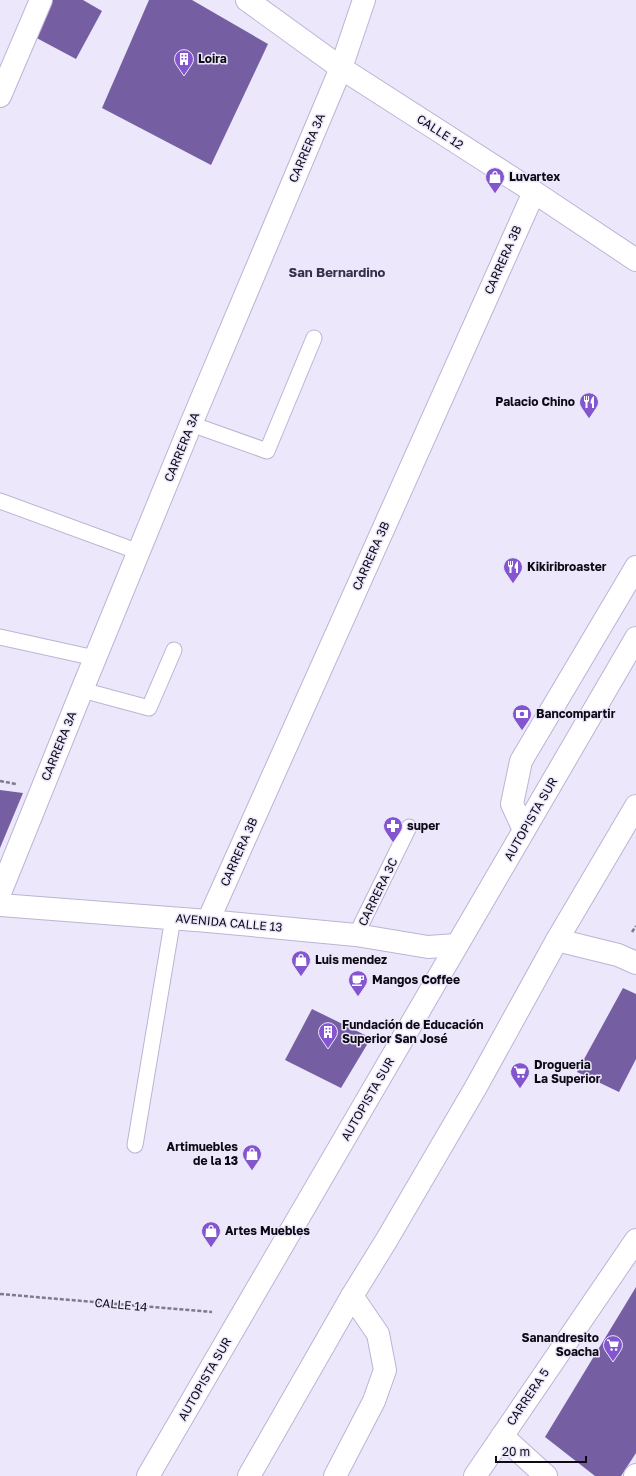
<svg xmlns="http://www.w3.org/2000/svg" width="636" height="1476" viewBox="0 0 636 1476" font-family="'Golos Text',sans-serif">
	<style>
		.building { fill: #755fa2 }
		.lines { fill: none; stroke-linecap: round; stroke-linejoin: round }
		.service-casing { stroke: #bcb4d4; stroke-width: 17 }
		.pedestrian-casing { stroke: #bcb4d4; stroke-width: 24 }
		.minor-casing { stroke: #bcb4d4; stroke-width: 24 }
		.secondary-casing { stroke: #bcb4d4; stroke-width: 24 }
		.trunk-casing { stroke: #bcb4d4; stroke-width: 24 }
		.path { stroke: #7f7b8b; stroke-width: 2.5; stroke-dasharray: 4 2; stroke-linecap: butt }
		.service { stroke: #fff; stroke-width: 15 }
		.pedestrian { stroke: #fff; stroke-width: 22 }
		.minor { stroke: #fff; stroke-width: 22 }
		.secondary { stroke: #fff; stroke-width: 22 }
		.trunk { stroke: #fff; stroke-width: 22 }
		.labels { text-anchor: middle; stroke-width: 3; stroke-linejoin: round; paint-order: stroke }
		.poi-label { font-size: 12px; font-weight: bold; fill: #0d0a15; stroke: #ece7fb; text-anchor: start }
		.street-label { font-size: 12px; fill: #0d0a15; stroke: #ece7fb }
		.neighbourhood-label { font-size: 13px; font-weight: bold; fill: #372f4a; stroke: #ece7fb }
	</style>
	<rect width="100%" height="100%" fill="#ece7fb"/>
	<g class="building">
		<polygon points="51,0 83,0 102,11 76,59 31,35"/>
		<polygon points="149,0 192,0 268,44 211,165 102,108"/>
		<polygon points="0,790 23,793 0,848"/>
		<polygon points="623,988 636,994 636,1059 619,1092 577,1072"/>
		<polygon points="312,1009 371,1038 341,1088 285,1060"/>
		<polygon points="636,1287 636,1453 621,1476 595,1476 545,1437"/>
	</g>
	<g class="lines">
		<g class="service-casing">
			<g id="service">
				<polyline points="191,424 267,451 314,338"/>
				<polyline points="0,501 139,552"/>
				<polyline points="0,637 95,658"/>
				<polyline points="82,690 149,708 174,650"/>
				<polyline points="356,935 409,827"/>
				<polyline points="135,1145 173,918"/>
			</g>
		</g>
		<g class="pedestrian-casing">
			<g id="pedestrian">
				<polyline points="557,940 618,955 636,963"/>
				<polyline points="635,1476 636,1475"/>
			</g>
		</g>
		<g class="minor-casing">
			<g id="minor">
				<polyline points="247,0 341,68 534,192 636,260"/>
				<polyline points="0,96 41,0"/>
				<polyline points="524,830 512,804 521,761 636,567"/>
				<polyline points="0,893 82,690 191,424 341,68 364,0"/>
				<polyline points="208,921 534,192"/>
				<polyline points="502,1436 546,1476"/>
				<polyline points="475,1476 636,1240"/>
			</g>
		</g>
		<g class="secondary-casing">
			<polyline id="secondary" points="0,905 208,921 356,935 428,947 457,945"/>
		</g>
		<g class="trunk-casing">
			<g id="trunk">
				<polyline points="148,1476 636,638"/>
				<polyline points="249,1476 352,1296 386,1241 476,1087 557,940 636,806"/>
				<polyline points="335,1476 374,1401 385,1370 378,1334 352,1296"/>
			</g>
		</g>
		<g class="path">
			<polyline points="0,781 16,784"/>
			<polyline points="632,932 636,926"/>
			<polyline points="0,1294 212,1312"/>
		</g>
		<use href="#service" class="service"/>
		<use href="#pedestrian" class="pedestrian"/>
		<use href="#minor" class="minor"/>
		<use href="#secondary" class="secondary"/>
		<use href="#trunk" class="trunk"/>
	</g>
	<defs>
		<g id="building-pin" transform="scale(1)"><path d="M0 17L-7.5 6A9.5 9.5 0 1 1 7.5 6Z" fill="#8356cf" stroke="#ece7fb"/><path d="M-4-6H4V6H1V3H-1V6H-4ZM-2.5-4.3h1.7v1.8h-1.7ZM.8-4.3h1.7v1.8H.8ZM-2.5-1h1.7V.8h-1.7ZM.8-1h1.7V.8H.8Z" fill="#fff"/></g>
		<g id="shop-pin" transform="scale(1)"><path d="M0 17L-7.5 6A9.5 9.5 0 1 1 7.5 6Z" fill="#8356cf" stroke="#ece7fb"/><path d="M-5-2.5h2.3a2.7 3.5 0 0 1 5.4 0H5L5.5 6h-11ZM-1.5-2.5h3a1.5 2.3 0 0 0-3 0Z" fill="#fff"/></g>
		<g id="restaurant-pin" transform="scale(1)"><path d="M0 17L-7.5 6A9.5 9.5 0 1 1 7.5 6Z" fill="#8356cf" stroke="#ece7fb"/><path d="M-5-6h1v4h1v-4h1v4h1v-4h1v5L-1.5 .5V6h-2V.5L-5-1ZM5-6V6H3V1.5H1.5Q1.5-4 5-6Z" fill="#fff"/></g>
		<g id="bank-pin" transform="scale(1)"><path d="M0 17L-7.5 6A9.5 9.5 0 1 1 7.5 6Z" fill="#8356cf" stroke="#ece7fb"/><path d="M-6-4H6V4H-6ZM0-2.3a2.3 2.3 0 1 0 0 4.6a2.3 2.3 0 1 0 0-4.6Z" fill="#fff"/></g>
		<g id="pharmacy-pin" transform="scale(1)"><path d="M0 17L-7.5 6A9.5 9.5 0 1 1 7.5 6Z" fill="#8356cf" stroke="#ece7fb"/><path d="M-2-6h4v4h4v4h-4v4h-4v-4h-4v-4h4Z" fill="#fff"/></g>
		<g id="cafe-pin" transform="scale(1)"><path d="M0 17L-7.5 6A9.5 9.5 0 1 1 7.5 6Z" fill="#8356cf" stroke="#ece7fb"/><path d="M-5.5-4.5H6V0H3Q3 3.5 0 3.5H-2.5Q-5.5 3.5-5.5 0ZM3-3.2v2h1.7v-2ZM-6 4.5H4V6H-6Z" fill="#fff"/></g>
		<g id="supermarket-pin" transform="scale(1)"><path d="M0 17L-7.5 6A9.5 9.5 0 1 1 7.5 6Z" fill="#8356cf" stroke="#ece7fb"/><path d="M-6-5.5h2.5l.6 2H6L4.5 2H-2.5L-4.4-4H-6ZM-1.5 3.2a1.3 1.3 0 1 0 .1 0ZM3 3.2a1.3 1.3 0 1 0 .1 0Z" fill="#fff"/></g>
	</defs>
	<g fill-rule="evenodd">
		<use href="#building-pin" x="184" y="59"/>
		<use href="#shop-pin" x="495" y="177"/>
		<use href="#restaurant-pin" x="589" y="402"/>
		<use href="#restaurant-pin" x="513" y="567"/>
		<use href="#bank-pin" x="522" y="714"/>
		<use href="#pharmacy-pin" x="393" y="826"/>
		<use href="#shop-pin" x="301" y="960"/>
		<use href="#cafe-pin" x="358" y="980"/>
		<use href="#building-pin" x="328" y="1032"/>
		<use href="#supermarket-pin" x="520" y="1072"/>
		<use href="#shop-pin" x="252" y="1154"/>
		<use href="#shop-pin" x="211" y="1231"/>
		<use href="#supermarket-pin" x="613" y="1345"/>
	</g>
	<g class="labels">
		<g class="poi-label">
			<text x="198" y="63">Loira</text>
			<text x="509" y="181">Luvartex</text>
			<text x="575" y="406" text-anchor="end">Palacio Chino</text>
			<text x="527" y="571">Kikiribroaster</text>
			<text x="536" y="718">Bancompartir</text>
			<text x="407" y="830">super</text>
			<text x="315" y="964">Luis mendez</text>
			<text x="372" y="984">Mangos Coffee</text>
			<text x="342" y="1029">Fundación de Educación<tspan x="342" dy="14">Superior San José</tspan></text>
			<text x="534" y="1069">Drogueria<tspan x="534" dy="14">La Superior</tspan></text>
			<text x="238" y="1151" text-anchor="end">Artimuebles<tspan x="238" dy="14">de la 13</tspan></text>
			<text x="225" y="1235">Artes Muebles</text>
			<text x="599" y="1342" text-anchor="end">Sanandresito<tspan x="599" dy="14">Soacha</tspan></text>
		</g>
		<g class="street-label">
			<text transform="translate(440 132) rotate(33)" y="4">CALLE 12</text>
			<text transform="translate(307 148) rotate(-67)" y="4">CARRERA 3A</text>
			<text transform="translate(503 260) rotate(-66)" y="4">CARRERA 3B</text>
			<text transform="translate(182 447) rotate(-68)" y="4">CARRERA 3A</text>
			<text transform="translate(371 556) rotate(-66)" y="4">CARRERA 3B</text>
			<text transform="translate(59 746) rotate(-68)" y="4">CARRERA 3A</text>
			<text transform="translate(531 819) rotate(-60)" y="4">AUTOPISTA SUR</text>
			<text transform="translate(239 852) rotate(-66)" y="4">CARRERA 3B</text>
			<text transform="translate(378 892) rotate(-64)" y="4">CARRERA 3C</text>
			<text transform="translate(229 923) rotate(5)" y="4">AVENIDA CALLE 13</text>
			<text transform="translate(368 1099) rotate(-60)" y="4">AUTOPISTA SUR</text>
			<text transform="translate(121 1305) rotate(5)" y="4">CALLE 14</text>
			<text transform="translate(205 1379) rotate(-60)" y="4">AUTOPISTA SUR</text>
			<text transform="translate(528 1397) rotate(-56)" y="4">CARRERA 5</text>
		</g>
		<g class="neighbourhood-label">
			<text x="337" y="277">San Bernardino</text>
		</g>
	</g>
	<path d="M496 1456v6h90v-6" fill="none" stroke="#0d0a15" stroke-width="2"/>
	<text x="502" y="1456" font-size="12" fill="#0d0a15" stroke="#ece7fb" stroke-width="3" paint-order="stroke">20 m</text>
</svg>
